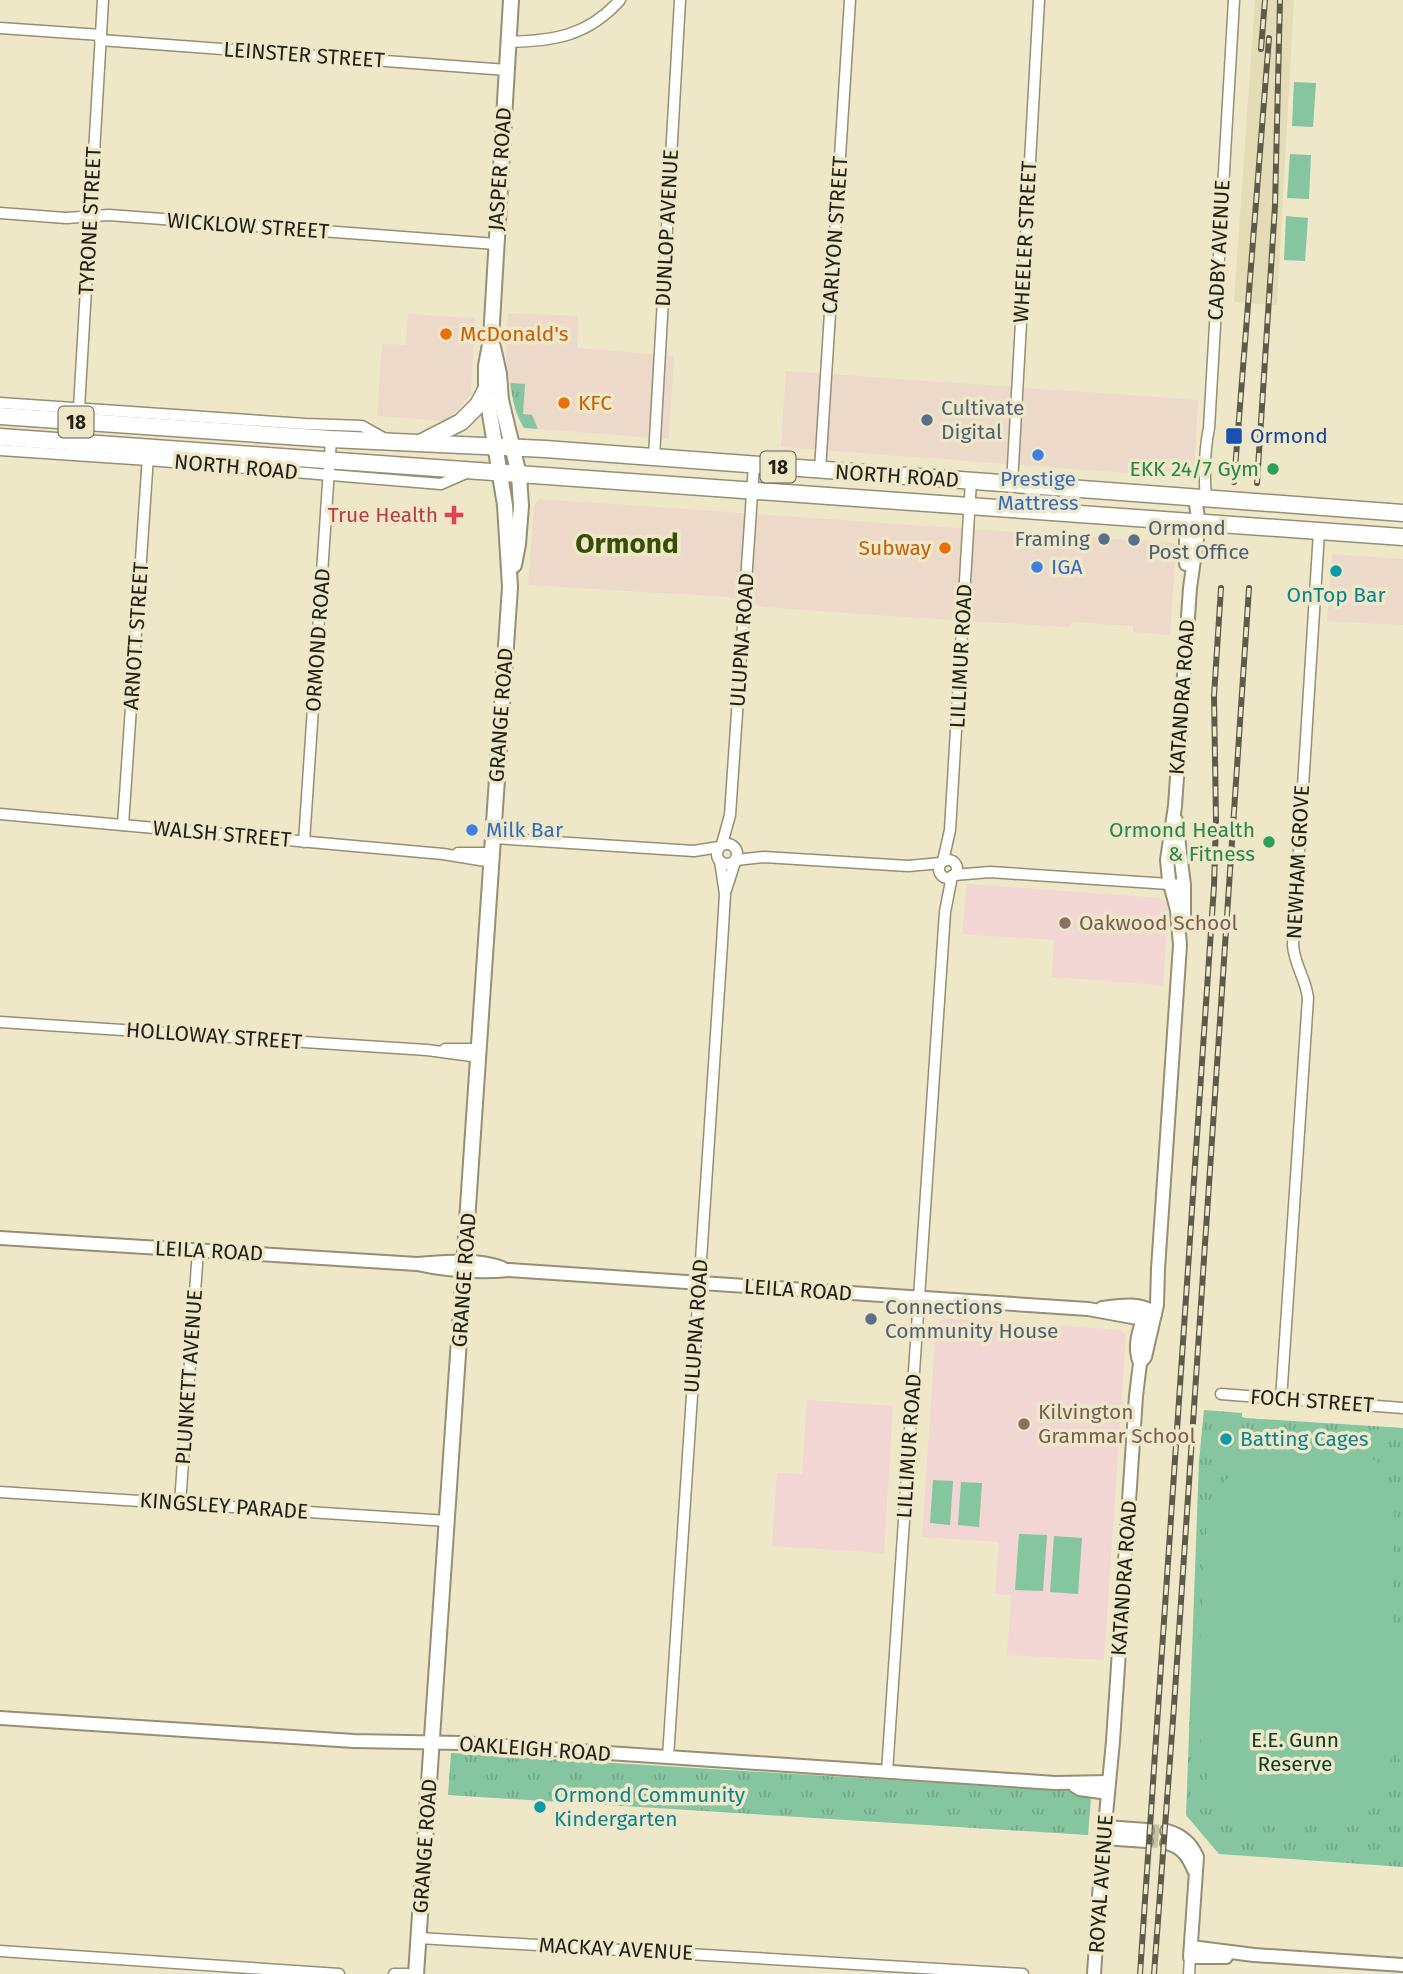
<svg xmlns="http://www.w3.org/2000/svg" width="1403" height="1974" viewBox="0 0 1403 1974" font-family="'Fira Sans',sans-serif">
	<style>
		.commercial { fill: #ecd9c9 }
		.built { fill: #e4dcb6 }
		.education { fill: #f1d6d3 }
		.grass { fill: url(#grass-tufts) }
		.pitch { fill: #85c59f }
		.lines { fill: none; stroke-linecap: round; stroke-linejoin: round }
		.tertiary-tunnel { stroke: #c6c0a5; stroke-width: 12; stroke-dasharray: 12 6; stroke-linecap: butt }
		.minor-casing { stroke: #958f73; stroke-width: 13 }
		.tertiary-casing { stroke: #958f73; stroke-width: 16 }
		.secondary-casing { stroke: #958f73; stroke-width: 18 }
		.trunk-casing { stroke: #958f73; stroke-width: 19 }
		.minor { stroke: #fff; stroke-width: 10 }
		.tertiary { stroke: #fff; stroke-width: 12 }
		.secondary { stroke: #fff; stroke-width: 14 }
		.trunk { stroke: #fff; stroke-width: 16 }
		.rail-casing { stroke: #5e5b4a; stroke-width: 6 }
		.rail { stroke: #eee8c9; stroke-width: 3.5; stroke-dasharray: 10; stroke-linecap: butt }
		.food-dot { fill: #e8710a; stroke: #eee8c9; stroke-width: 2.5 }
		.service-dot { fill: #5c6f8a; stroke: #eee8c9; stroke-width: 2.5 }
		.transit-dot { fill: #1a4fb4; stroke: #eee8c9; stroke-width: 2.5 }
		.shop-dot { fill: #3f7fe0; stroke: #eee8c9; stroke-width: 2.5 }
		.leisure-dot { fill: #2e9e5b; stroke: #eee8c9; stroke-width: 2.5 }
		.health-dot { fill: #e0444e; stroke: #eee8c9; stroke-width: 2.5 }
		.culture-dot { fill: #0f9aa8; stroke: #eee8c9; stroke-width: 2.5 }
		.education-dot { fill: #8d6e63; stroke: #eee8c9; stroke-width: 2.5 }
		.labels { text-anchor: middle; stroke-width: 7; stroke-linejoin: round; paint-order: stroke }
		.shield { fill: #eee8c9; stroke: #615d4c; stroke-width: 2 }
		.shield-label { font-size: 19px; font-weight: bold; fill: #242217 }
		.street-label { font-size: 21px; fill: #242217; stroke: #eee8c9 }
		.food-label { font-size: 21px; fill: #c56008; stroke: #eee8c9; text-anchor: start }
		.service-label { font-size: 21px; fill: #4e5e75; stroke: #eee8c9; text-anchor: start }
		.transit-label { font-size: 21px; fill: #164399; stroke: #eee8c9; text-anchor: start }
		.leisure-label { font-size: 21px; fill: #27864d; stroke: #eee8c9; text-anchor: end }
		.shop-label { font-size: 21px; fill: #366cbe; stroke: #eee8c9; text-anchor: start }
		.health-label { font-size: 21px; fill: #be3a42; stroke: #eee8c9; text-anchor: end }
		.culture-label { font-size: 21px; fill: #0d838f; stroke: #eee8c9; text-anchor: start }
		.education-label { font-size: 21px; fill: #785e54; stroke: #eee8c9; text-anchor: start }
		.park-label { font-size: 21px; fill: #0b4027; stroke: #eee8c9 }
		.district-label { font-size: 28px; font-weight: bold; fill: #374f04; stroke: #eee8c9 }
	</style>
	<defs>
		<pattern id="grass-tufts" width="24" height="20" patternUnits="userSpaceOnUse" patternTransform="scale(1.75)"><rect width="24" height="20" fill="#85c59f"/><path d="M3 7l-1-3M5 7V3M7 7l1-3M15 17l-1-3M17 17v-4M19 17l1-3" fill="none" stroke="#73a988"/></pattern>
	</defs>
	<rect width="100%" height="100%" fill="#eee8c9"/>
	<g class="commercial">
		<polygon points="508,313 578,316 577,348 674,356 669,439 524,428 516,414 506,359"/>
		<polygon points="408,314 475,318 471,394 448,421 377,416 382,344 406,345"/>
		<polygon points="786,371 1198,400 1194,478 781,447"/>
		<polygon points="540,499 1173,543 1176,546 1170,635 1133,632 1133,626 1073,622 1068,627 950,620 763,607 729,597 528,585 534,505"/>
		<polygon points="1332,554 1403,559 1403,625 1327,621"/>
	</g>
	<polygon class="built" points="1255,0 1294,0 1277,305 1234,302"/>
	<g class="education">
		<polygon points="967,884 1159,898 1167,904 1168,912 1163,985 1052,977 1054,940 962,934"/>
		<polygon points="943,1318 1121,1330 1126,1335 1104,1660 1007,1655 1011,1595 995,1594 999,1542 922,1537 936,1326"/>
		<polygon points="807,1400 893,1406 884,1553 772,1546 777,1473 802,1474"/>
	</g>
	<g class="grass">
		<path d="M510 383 525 384 523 414 532 415 538 429 524 428C515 414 513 400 510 383Z"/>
		<polygon points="1204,1410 1242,1413 1242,1417 1246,1418 1403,1428 1403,1867 1219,1854 1186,1815 1199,1461"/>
		<polygon points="451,1753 1071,1791 1091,1798 1088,1835 448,1795"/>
	</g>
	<g class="pitch">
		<polygon points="1294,82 1316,83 1313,127 1292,126"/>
		<polygon points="1290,154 1311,155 1309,199 1287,198"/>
		<polygon points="1286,216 1308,218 1305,261 1284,260"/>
		<path d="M1322 1435 1349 1446 1380 1463 1395 1493 1392 1649 1403 1614V1773L1391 1730V1756L1386 1790 1364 1817 1254 1822 1221 1810C1191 1754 1199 1686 1201 1625 1203 1590 1204 1554 1207 1518L1213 1498 1253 1444 1275 1436Z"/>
		<polygon points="933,1480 953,1481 950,1525 930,1523"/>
		<polygon points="961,1482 982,1483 979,1527 958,1525"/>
		<polygon points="1019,1534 1047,1535 1043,1591 1015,1590"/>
		<polygon points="1054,1536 1082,1538 1078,1594 1050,1592"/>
	</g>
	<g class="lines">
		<g class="tertiary-tunnel">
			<polyline points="1147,1830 1167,1831"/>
			<polyline points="1146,1841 1167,1843"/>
		</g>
		<g class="minor-casing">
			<g id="minor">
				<polyline points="0,28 101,35"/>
				<polyline points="100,40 507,70"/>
				<path d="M508 42C554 41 588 36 620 0"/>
				<polyline points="0,213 66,218 109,215 496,244"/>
				<polyline points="0,403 305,424 362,426 387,440"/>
				<polyline points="77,442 103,0"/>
				<polyline points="0,450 148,460 441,484 466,473"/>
				<polyline points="654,457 680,0"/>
				<polyline points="820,470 850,0"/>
				<polyline points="1012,484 1039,0"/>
				<path d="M1206 499C1204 475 1204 452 1209 428L1234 0"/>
				<polyline points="0,814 443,854 492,862"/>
				<polyline points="123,825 148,456"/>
				<polyline points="494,838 694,851 719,847"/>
				<polyline points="304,842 331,439"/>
				<circle cx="727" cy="854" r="10"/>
				<polyline points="722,844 730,815 754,465"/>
				<polyline points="458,853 492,853"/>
				<polyline points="736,860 764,857 908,866 941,863"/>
				<circle cx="948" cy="869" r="9"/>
				<polyline points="943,861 950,830 971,481"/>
				<polyline points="954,875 990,872 1184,885"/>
				<polyline points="726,890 735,862"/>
				<polyline points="0,1022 427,1050 479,1057"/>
				<polyline points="445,1049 479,1049"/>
				<polyline points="1221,1394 1403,1408"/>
				<path d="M1281 1400 1308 998C1306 979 1294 964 1293 945L1319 532"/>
				<polyline points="0,1492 448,1521"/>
				<polyline points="180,1504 198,1250"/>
				<polyline points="668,1757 722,944 725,894 720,861"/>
				<polyline points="887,1772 945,912 952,876"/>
				<polyline points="419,1938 1023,1974"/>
				<polyline points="0,1951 339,1974"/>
				<polyline points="394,1974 407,1974"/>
				<polyline points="1189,1974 1190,1957"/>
			</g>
		</g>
		<g class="tertiary-casing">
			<g id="tertiary">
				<polyline points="1186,523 1186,564"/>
				<polyline points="1176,820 1184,885 1184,924"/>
				<path d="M0 1238 417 1264C445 1262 475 1258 502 1268"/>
				<path d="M417 1264C449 1271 477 1273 509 1270L1088 1309 1143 1319 1155 1314"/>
				<path d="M1102 1308C1119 1306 1138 1302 1153 1312"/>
				<path d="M1140 1363C1133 1347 1139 1329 1146 1313"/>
				<polyline points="0,1718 354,1741 460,1743 1055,1783 1109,1782"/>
				<polyline points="1075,1786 1080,1789 1108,1793"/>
				<polyline points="1105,1827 1147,1830"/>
				<path d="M1167 1831C1182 1835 1191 1843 1197 1857L1190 1957H1226"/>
				<polyline points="1104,1838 1146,1841"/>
				<path d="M1167 1843C1182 1847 1188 1856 1194 1870"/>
				<polyline points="1191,1947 1254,1955 1403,1965"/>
				<polyline points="1094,1974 1101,1867 1113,1741 1136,1396 1140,1363 1145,1357 1157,1305 1158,1269 1180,945 1177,910 1169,880 1167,860 1175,806 1190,588 1199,524 1195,498"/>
			</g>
		</g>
		<g class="secondary-casing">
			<g id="secondary">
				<polyline points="493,347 499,374 501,400 519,475 521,506 518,544 514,565"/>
				<polyline points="416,1974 510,587 505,505 486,390 486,366 491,339 511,0"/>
			</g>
		</g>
		<g class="trunk-casing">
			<g id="trunk">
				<polyline points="0,416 331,439 545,449 1403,513"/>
				<polyline points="0,437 1403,537"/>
				<polyline points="422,442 461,422 478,405 486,390"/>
			</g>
		</g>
		<use href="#minor" class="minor"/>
		<use href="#tertiary" class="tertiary"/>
		<use href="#secondary" class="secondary"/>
		<use href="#trunk" class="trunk"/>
		<g class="rail-casing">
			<g id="rail">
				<polyline points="1261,49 1265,0"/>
				<polyline points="1234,482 1269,38"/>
				<polyline points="1257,483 1275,206 1280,0"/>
				<polyline points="1140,1974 1214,886 1216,820 1214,696 1221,588"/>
				<polyline points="1154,1974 1174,1706 1249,588"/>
			</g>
		</g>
		<use href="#rail" class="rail"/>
	</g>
	<g class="food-dot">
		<circle cx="446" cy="334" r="7"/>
		<circle cx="564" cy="403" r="7"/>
		<circle cx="945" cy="548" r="7"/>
	</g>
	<g class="service-dot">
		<circle cx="927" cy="420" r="7"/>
		<circle cx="1104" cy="539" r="7"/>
		<circle cx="1134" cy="540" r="7"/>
		<circle cx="871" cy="1319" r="7"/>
	</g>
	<rect class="transit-dot" x="1225" y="427" width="18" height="18" rx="3.5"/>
	<g class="shop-dot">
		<circle cx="1038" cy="455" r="7"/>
		<circle cx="1037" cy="567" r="7"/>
		<circle cx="472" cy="830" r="7"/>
	</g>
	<g class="leisure-dot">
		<circle cx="1273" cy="469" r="7"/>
		<circle cx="1269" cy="842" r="7"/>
	</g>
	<path class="health-dot" d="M450.5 504.5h7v7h7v7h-7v7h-7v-7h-7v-7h7z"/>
	<g class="culture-dot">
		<circle cx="1336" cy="571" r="7"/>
		<circle cx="1226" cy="1439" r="7"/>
		<circle cx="540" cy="1807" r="7"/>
	</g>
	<g class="education-dot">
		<circle cx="1065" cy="923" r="7"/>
		<circle cx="1024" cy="1424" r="7"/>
	</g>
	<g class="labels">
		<g class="shield">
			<rect x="58.5" y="406.5" width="35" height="31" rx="5"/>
			<rect x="760.5" y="451.5" width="35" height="31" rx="5"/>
		</g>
		<g class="shield-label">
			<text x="76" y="429">18</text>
			<text x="778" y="474">18</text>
		</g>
		<g class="street-label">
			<text transform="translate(304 55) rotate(4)" y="7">LEINSTER STREET</text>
			<text transform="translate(500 169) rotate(-86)" y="7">JASPER ROAD</text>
			<text transform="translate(90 221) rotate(-87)" y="7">TYRONE STREET</text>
			<text transform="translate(248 226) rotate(4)" y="7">WICKLOW STREET</text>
			<text transform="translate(667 228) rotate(-87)" y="7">DUNLOP AVENUE</text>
			<text transform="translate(835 235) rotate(-86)" y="7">CARLYON STREET</text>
			<text transform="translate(1025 242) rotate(-87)" y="7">WHEELER STREET</text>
			<text transform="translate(1219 250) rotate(-87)" y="7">CADBY AVENUE</text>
			<text transform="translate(236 467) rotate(5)" y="7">NORTH ROAD</text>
			<text transform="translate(897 476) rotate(4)" y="7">NORTH ROAD</text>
			<text transform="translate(136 636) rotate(-86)" y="7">ARNOTT STREET</text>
			<text transform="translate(318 640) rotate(-86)" y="7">ORMOND ROAD</text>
			<text transform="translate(742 640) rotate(-86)" y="7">ULUPNA ROAD</text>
			<text transform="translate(961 656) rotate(-87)" y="7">LILLIMUR ROAD</text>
			<text transform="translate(1182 697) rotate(-86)" y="7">KATANDRA ROAD</text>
			<text transform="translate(501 715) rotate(-86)" y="7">GRANGE ROAD</text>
			<text transform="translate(222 834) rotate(5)" y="7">WALSH STREET</text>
			<text transform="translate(1298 862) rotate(-87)" y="7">NEWHAM GROVE</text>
			<text transform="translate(214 1036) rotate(4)" y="7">HOLLOWAY STREET</text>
			<text transform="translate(209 1251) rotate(3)" y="7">LEILA ROAD</text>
			<text transform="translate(464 1280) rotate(-86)" y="7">GRANGE ROAD</text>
			<text transform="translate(798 1290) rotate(4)" y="7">LEILA ROAD</text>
			<text transform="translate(696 1326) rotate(-86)" y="7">ULUPNA ROAD</text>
			<text transform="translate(189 1377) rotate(-86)" y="7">PLUNKETT AVENUE</text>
			<text transform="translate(1312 1401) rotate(4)" y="7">FOCH STREET</text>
			<text transform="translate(909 1446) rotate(-86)" y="7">LILLIMUR ROAD</text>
			<text transform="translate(224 1506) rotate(4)" y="7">KINGSLEY PARADE</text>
			<text transform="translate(1124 1578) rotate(-86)" y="7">KATANDRA ROAD</text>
			<text transform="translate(535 1749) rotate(4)" y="7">OAKLEIGH ROAD</text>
			<text transform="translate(425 1846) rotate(-86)" y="7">GRANGE ROAD</text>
			<text transform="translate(1101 1884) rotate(-86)" y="7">ROYAL AVENUE</text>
			<text transform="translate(616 1949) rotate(3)" y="7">MACKAY AVENUE</text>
		</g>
		<g class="food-label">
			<text x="460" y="341">McDonald's</text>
			<text x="578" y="410">KFC</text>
			<text x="931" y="555" text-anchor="end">Subway</text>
		</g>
		<g class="service-label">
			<text x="941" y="415">Cultivate<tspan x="941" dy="24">Digital</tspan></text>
			<text x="1148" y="535">Ormond<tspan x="1148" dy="24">Post Office</tspan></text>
			<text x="1090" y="546" text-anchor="end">Framing</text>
			<text x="885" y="1314">Connections<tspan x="885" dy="24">Community House</tspan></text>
		</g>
		<g class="transit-label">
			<text x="1250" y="443">Ormond</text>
		</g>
		<g class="leisure-label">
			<text x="1259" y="476">EKK 24/7 Gym</text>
			<text x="1255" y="837">Ormond Health<tspan x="1255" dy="24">&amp; Fitness</tspan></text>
		</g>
		<g class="shop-label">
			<text x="1038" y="486" text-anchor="middle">Prestige<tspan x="1038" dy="24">Mattress</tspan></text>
			<text x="1051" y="574">IGA</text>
			<text x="486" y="837">Milk Bar</text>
		</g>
		<g class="health-label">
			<text x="438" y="522">True Health</text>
		</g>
		<g class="culture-label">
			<text x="1336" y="602" text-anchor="middle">OnTop Bar</text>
			<text x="1240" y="1446">Batting Cages</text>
			<text x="554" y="1802">Ormond Community<tspan x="554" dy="24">Kindergarten</tspan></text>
		</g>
		<g class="education-label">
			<text x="1079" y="930">Oakwood School</text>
			<text x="1038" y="1419">Kilvington<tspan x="1038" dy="24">Grammar School</tspan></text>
		</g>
		<g class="park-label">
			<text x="1295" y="1747">E.E. Gunn<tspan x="1295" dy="24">Reserve</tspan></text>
		</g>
		<g class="district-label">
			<text x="627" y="553">Ormond</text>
		</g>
	</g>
</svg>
